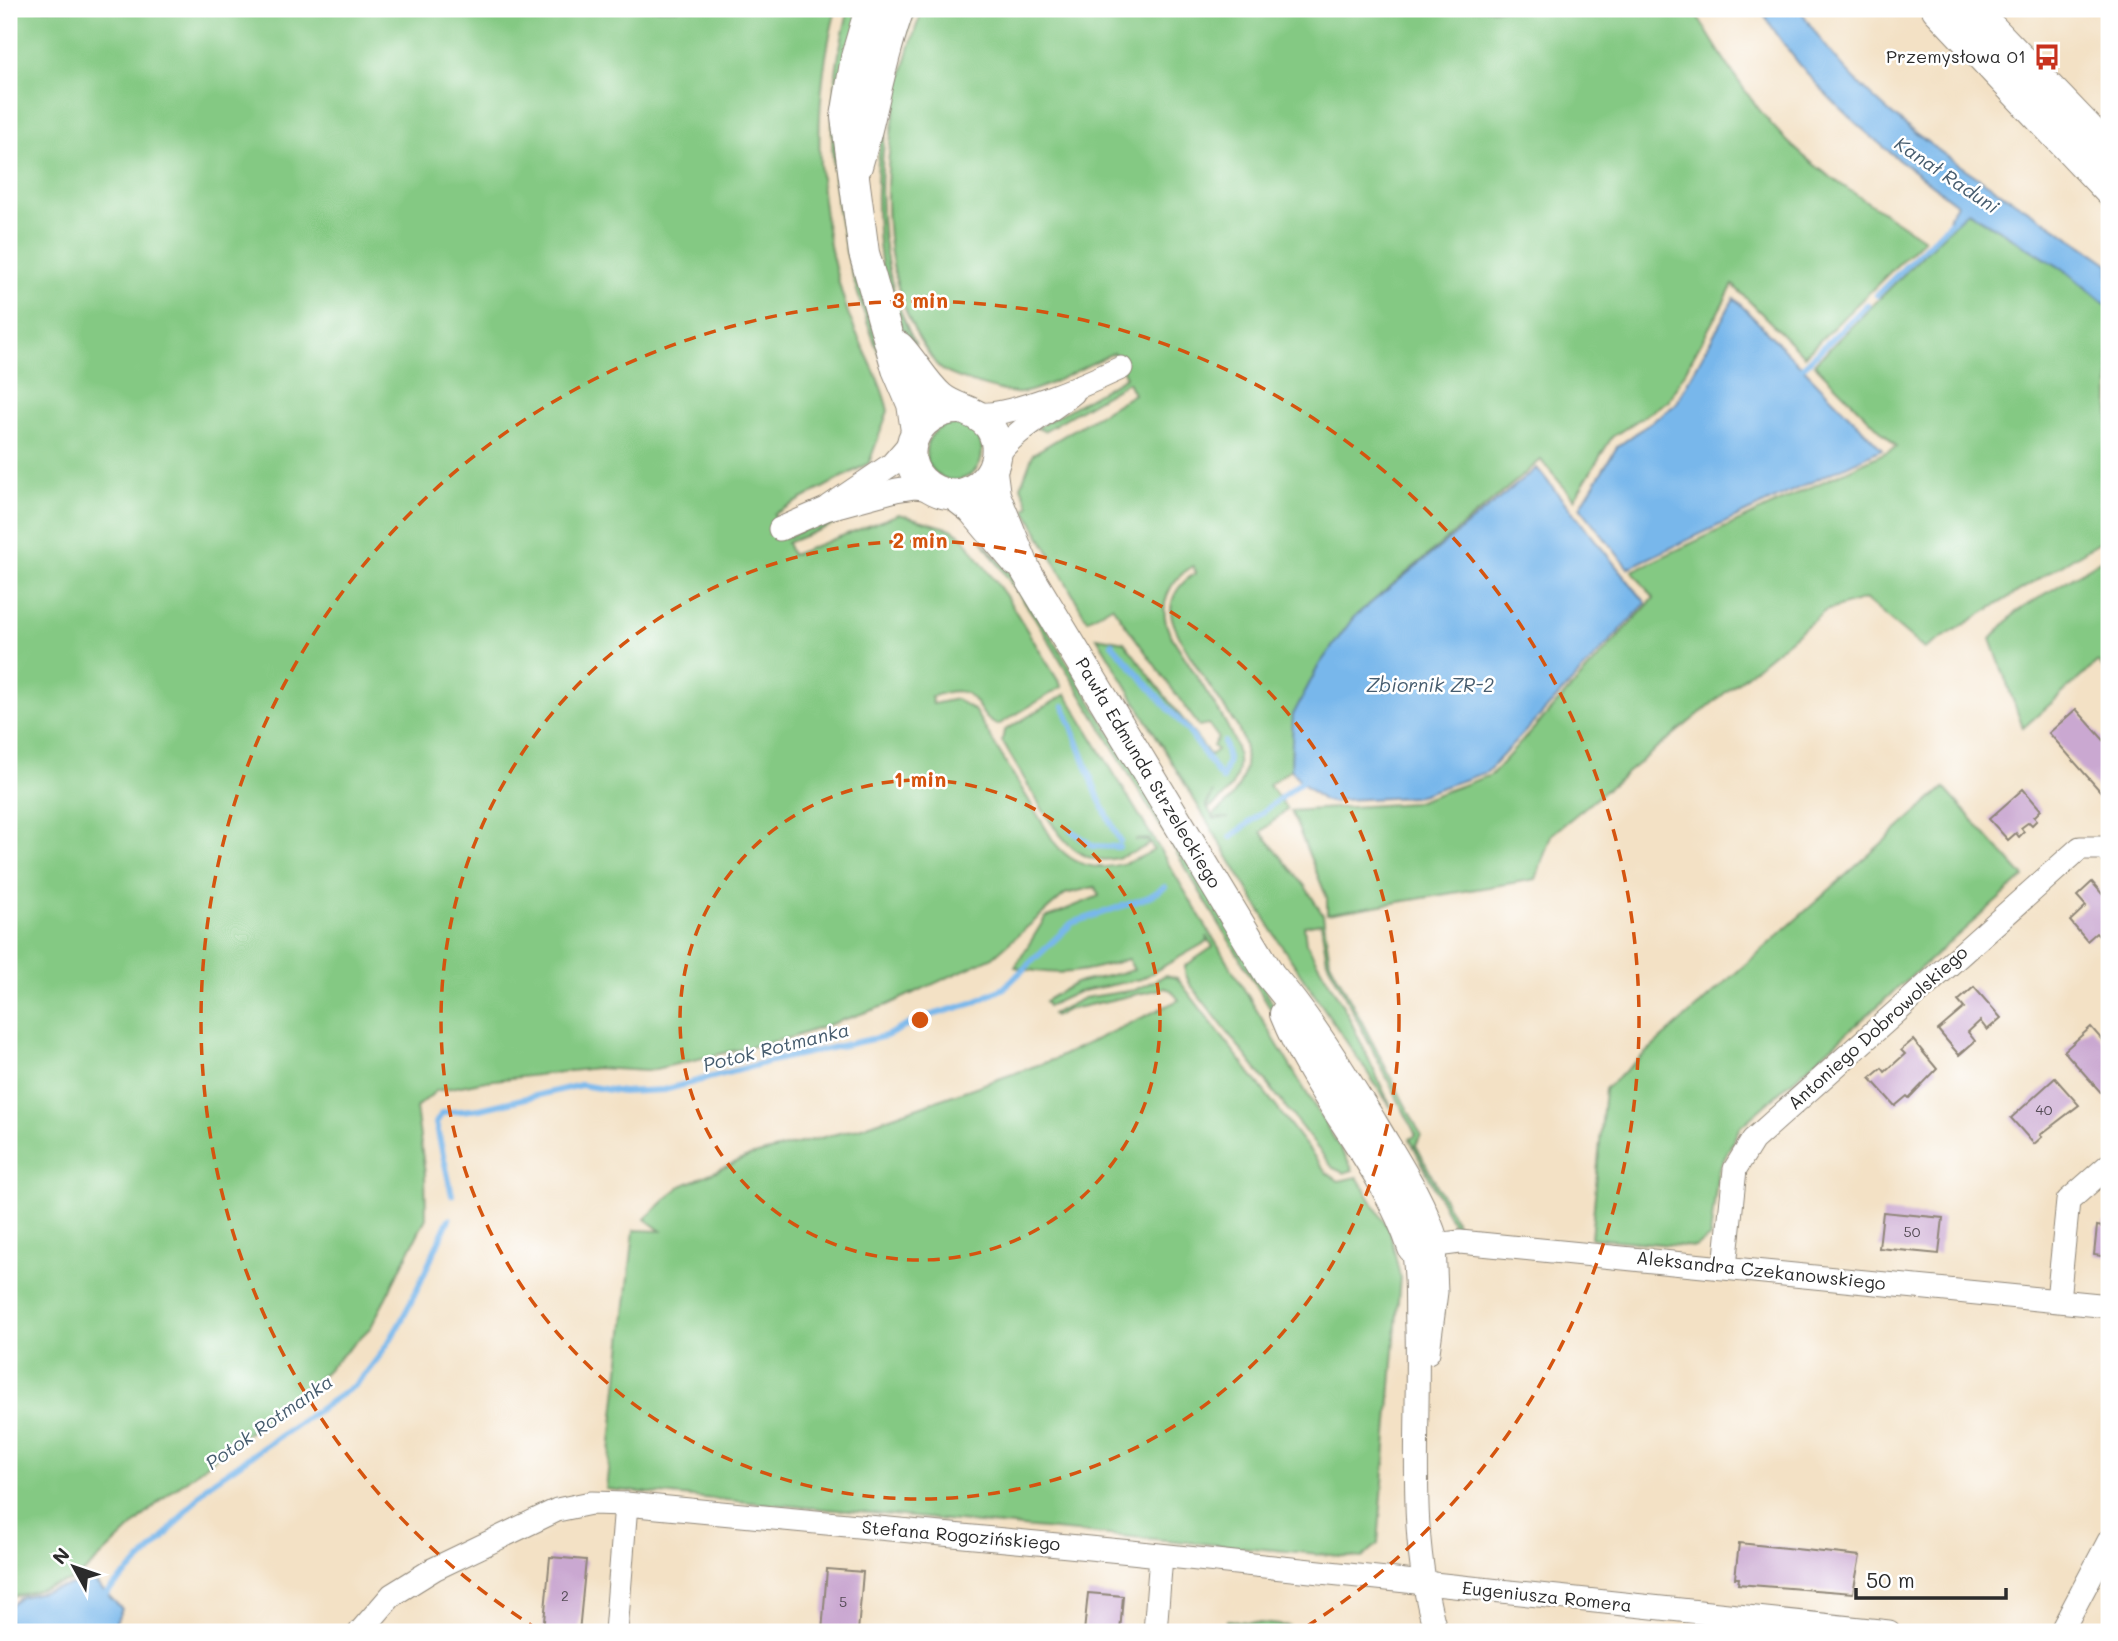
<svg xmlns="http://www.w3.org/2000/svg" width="2118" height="1641" viewBox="0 0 2118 1641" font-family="Mali,sans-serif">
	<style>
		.green { fill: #84c983; stroke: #587a57; stroke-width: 2; fill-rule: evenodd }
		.water { fill: #78b7eb; stroke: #52718b; stroke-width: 2 }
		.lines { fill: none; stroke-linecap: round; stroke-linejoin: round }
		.stream { stroke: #78b7eb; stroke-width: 6 }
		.building { fill: #caa8d1 }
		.minor-casing { stroke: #8f8678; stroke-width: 25 }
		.major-casing { stroke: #8f8678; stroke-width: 32 }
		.minor { stroke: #fff; stroke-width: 23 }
		.major { stroke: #fff; stroke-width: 30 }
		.ring { fill: none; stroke: #d5540f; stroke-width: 3.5; stroke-dasharray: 12 9 }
		.labels { text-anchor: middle; stroke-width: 5; stroke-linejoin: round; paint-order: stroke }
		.number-label { font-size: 14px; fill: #534a54 }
		.poi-label { font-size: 18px; fill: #2b2b2b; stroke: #fff; text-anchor: end }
		.street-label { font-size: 18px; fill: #2b2b2b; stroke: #fff }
		.water-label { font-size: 19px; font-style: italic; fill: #465c6e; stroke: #fff }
		.centre { fill: #d5540f; stroke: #fff; stroke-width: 3.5 }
		.ring-label { font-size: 21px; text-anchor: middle; font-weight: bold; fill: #d5540f; stroke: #fff; stroke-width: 5; stroke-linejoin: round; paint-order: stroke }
	</style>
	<rect width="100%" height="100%" fill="#fff"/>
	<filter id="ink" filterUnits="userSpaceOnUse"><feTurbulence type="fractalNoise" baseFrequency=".0143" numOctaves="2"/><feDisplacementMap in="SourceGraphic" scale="14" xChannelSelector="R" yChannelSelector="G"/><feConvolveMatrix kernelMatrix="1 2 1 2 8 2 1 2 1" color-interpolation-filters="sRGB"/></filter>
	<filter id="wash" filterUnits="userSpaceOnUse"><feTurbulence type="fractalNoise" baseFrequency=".00686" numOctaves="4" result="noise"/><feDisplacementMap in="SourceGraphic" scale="28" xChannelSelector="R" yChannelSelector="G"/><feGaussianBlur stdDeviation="1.57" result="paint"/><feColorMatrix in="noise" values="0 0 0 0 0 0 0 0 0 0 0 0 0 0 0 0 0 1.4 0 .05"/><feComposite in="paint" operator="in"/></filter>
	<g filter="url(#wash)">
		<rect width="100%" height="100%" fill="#f3e1c5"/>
		<g class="green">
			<path d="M9 9H836C810 110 815 214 848 313 860 345 881 378 888 411L869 463 774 514 785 538 833 518 881 505 787 543 792 555 899 514 951 529 962 536 1006 596 1062 687 998 725C971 717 983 676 931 697L933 704 956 699 974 710 1054 842C1082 878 1119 870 1154 850L1148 839 1135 840 1148 841 1150 844C1094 876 1072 857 1041 807 1028 785 1015 763 1002 741L1004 731 1066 694 1353 1170 1344 1173 1333 1168 1190 984 1185 973V966L1213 947 1207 936 1208 941 1141 979 1078 992 1048 1006 1045 1001 1076 983 1134 970 1128 959C1087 972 1058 978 1015 967L1045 918 1099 896 1095 887 1065 894 993 957 887 1005 793 1037 647 1071 596 1068 486 1081 436 1091 416 1108 425 1174 426 1218 371 1327 320 1377 162 1499 77 1579 9 1598Z"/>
			<path d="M849 9H860C852 56 839 104 836 152 832 214 872 319 890 381 838 259 813 140 849 9Z"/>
			<path d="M911 9H916C877 108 863 249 916 345 870 303 873 176 883 118 890 81 902 45 911 9Z"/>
			<path d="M923 9H1693C1720 53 1746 98 1782 136 1822 177 1877 207 1924 239L1804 356 1733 285 1669 400 1612 437 1574 499 1541 460 1354 617 1319 665 1293 715 1291 769 1269 785 1287 809 1261 832 1305 886 1323 915 1330 961 1421 1135 1416 1145 1458 1226 1454 1227 1410 1139 1416 1135 1327 961 1321 923 1304 926 1306 943 1347 1013 1392 1109 1281 945 1097 637 1124 642 1210 755 1217 750 1213 746 1218 737 1208 724 1199 726 1112 606 1087 620 1025 509 1029 506 1021 486 1033 454 1134 394 1128 382 1044 431 1037 428 1126 377 1114 353C1093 361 1035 396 1016 393 1003 392 950 377 941 369 934 364 930 354 925 348 865 259 885 103 923 9ZM1193 566 1196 573C1182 581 1170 595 1171 613 1173 638 1223 704 1238 728 1255 762 1242 794 1213 815L1215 818H1229L1214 819 1206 805 1213 792 1207 805 1209 808C1261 774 1233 733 1207 693 1195 673 1182 653 1170 634 1157 606 1168 581 1193 566Z"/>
			<polygon points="1967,211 2066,271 2109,307 2109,536 1924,649 1865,599 1825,611 1551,835 1536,879 1327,914 1327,898 1291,811 1413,803 1491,775 1654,598 1632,571 1897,447 1814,364"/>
			<circle cx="954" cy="452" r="28"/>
			<polygon points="982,541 1019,583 1260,979 1297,1053 1035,618"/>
			<polygon points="2109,555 2109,675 2098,662 2023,728 1991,639 2016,612"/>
			<polygon points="1944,788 2024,877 1740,1127 1718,1171 1710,1237 1695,1247 1591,1238 1605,1089"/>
			<polygon points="1166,975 1177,978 1327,1173 1339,1181 1357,1177 1390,1232 1400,1277 1378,1544 1362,1558 606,1489 634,1230 661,1231 645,1219 679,1187 750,1156 859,1128 1055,1059 1179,1000 1171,990 1165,988 1067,1010 1054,1017 1052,1014 1084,998 1135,990"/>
			<polygon points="1227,1620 1289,1626 1288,1632 1226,1632"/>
		</g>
		<g class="water">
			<path d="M1761 9H1800C1871 127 2001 187 2109 264V307L2066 271 1968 211 1957 221 1950 222 1949 216 1957 204C1881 147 1809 92 1761 9Z"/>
			<polygon points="1734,298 1882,449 1628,568 1580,507 1617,447 1676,404"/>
			<polygon points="1537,468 1646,603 1487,772 1414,797 1341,800 1333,803 1323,800 1301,782 1291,769 1293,715 1319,665 1354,617"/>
			<polygon points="93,1580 122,1609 112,1632 9,1632 9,1607 21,1597"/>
		</g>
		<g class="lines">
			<g class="stream">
				<polyline points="1877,295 1955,218"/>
				<polyline points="1803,367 1867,305"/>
				<polyline points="1112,644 1190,733 1219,775"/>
				<polyline points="1064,706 1099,799 1120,841"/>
				<polyline points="1222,779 1228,760 1224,742"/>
				<polyline points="1071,830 1092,846 1119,847"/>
				<polyline points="1231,837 1301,782"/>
				<polyline points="452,1195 436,1123 442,1113 480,1109 581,1085 622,1092 664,1090 775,1060 886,1036 922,1018 973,1003 1004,988 1072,923 1149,897 1165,887"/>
				<path d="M100 1599 160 1542 208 1485 355 1385C400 1340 422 1276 449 1219"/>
			</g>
		</g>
		<g id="blocks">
			<g class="building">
				<polygon points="2076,709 2109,746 2109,801 2049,733"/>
				<polygon points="2023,789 2041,810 2034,817 2037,820 2032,825 2029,822 2021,828 2024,832 2019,837 2016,833 2008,840 1989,819"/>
				<polygon points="2092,882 2109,902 2109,931 2101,938 2096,933 2087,941 2070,921 2086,906 2077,896"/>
				<polygon points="1974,987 2001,1018 1987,1030 1980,1021 1968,1032 1975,1041 1959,1055 1938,1030 1964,1008 1958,1001"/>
				<polygon points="2091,1027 2109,1048 2109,1093 2105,1097 2064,1051"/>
				<polygon points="1913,1040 1937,1069 1909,1098 1907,1096 1895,1106 1870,1078 1882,1068 1885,1072 1905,1054 1901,1050"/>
				<polygon points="2055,1078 2079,1105 2040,1135 2042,1137 2034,1144 2011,1118"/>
				<polygon points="1883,1212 1943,1218 1939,1254 1879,1248"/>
				<polygon points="2104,1221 2109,1222 2109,1257 2094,1255 2097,1226 2103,1227"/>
				<polygon points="1739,1543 1860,1556 1853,1593 1738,1584 1739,1578 1735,1578"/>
				<polygon points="550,1557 586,1560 579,1632 543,1632"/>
				<polygon points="827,1569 863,1572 858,1632 822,1632"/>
				<polygon points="1088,1593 1123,1596 1120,1632 1084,1632"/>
			</g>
		</g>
	</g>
	<g filter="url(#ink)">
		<use href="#blocks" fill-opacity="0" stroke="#8f8678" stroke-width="2"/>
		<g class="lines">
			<g class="minor-casing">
				<g id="minor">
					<path d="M973 413C1003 421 1091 382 1121 368"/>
					<path d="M996 457C1013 431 1049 413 1073 393"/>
					<polyline points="830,506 892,464 912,441"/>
					<polyline points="780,529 826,509 896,490 915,487 933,489"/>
					<polyline points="1725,1267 1735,1169 1753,1140 2080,848 2106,848 2109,852"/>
					<polyline points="2058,1300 2068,1201 2109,1165"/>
					<polyline points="1428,1352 1436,1292 1434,1244"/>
					<polyline points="360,1632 392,1595 434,1569 557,1510 591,1503 626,1504"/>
					<polyline points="616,1632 626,1504 1131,1552 1889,1632"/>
					<polyline points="1155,1632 1161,1556"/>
					<path d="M1436 1632C1406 1534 1420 1430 1417 1328 1416 1301 1418 1275 1413 1248L1460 1242 2109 1306"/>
					<polyline points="2061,1632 2109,1541"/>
				</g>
			</g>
			<g class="major-casing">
				<g id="major">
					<polyline points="870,9 856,57 846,117 864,253 897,369 912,404 916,431"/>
					<polyline points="1937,9 2109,191"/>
					<polyline points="1973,9 2109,150"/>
					<path d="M857 166C873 114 880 60 899 9"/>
					<path d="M899 347C914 363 924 383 940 397 955 410 978 410 990 427 1013 463 973 509 935 490 889 467 913 406 962 409"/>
					<path d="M992 472 995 495 1026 571 1270 975C1310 1022 1341 1073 1373 1125 1396 1164 1421 1201 1434 1244"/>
					<polyline points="954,495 972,509 1016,561"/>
					<path d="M1285 1014C1318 1097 1385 1163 1413 1248"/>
				</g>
			</g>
			<use href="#minor" class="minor"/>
			<use href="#major" class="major"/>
		</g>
	</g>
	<g class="ring">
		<circle cx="920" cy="1020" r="240"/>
		<circle cx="920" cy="1020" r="479"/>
		<path d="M539 1630A719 719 0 1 1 1301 1630"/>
	</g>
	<defs>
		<g id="bus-bare" transform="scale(2.1)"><path d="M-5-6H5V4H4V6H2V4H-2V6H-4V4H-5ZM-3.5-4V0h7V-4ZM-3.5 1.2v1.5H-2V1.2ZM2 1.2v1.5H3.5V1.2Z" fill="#c8321e" stroke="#fff" stroke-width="2.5" paint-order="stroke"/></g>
	</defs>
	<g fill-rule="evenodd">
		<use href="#bus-bare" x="2047" y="57"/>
	</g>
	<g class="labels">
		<g class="number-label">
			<text x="2044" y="1115">40</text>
			<text x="1912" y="1237">50</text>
			<text x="565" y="1601">2</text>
			<text x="843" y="1607">5</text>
		</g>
		<g class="poi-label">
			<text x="2026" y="63">Przemysłowa 01</text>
		</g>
		<g class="street-label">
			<text transform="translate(1148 773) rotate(59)" y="6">Pawła Edmunda Strzeleckiego</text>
			<text transform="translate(1878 1028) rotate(-42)" y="6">Antoniego Dobrowolskiego</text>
			<text transform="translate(1761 1271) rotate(6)" y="6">Aleksandra Czekanowskiego</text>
			<text transform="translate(961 1536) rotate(5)" y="6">Stefana Rogozińskiego</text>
			<text transform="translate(1547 1597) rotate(6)" y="6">Eugeniusza Romera</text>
		</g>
		<g class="water-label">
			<text transform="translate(1947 175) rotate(34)" y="7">Kanał Raduni</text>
			<text x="1430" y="692">Zbiornik ZR-2</text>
			<text transform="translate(776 1047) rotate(-14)" y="7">Potok Rotmanka</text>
			<text transform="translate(269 1422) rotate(-35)" y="7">Potok Rotmanka</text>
		</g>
	</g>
	<circle cx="920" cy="1020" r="10" class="centre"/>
	<g class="ring-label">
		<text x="920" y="308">3 min</text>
		<text x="920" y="548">2 min</text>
		<text x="920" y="787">1 min</text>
	</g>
	<rect width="2118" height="1641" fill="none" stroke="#fff" stroke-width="35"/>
	<g transform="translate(74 1567) rotate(310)" stroke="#ffffff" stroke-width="5" paint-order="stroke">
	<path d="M0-5L12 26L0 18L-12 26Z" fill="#2b2b2b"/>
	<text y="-10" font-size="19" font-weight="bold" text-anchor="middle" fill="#2b2b2b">N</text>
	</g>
	<path d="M1856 1588v10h150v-10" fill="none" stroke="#2b2b2b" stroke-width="3.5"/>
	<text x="1866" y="1588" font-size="21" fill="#2b2b2b" stroke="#ffffff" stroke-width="5" paint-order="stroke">50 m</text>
</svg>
